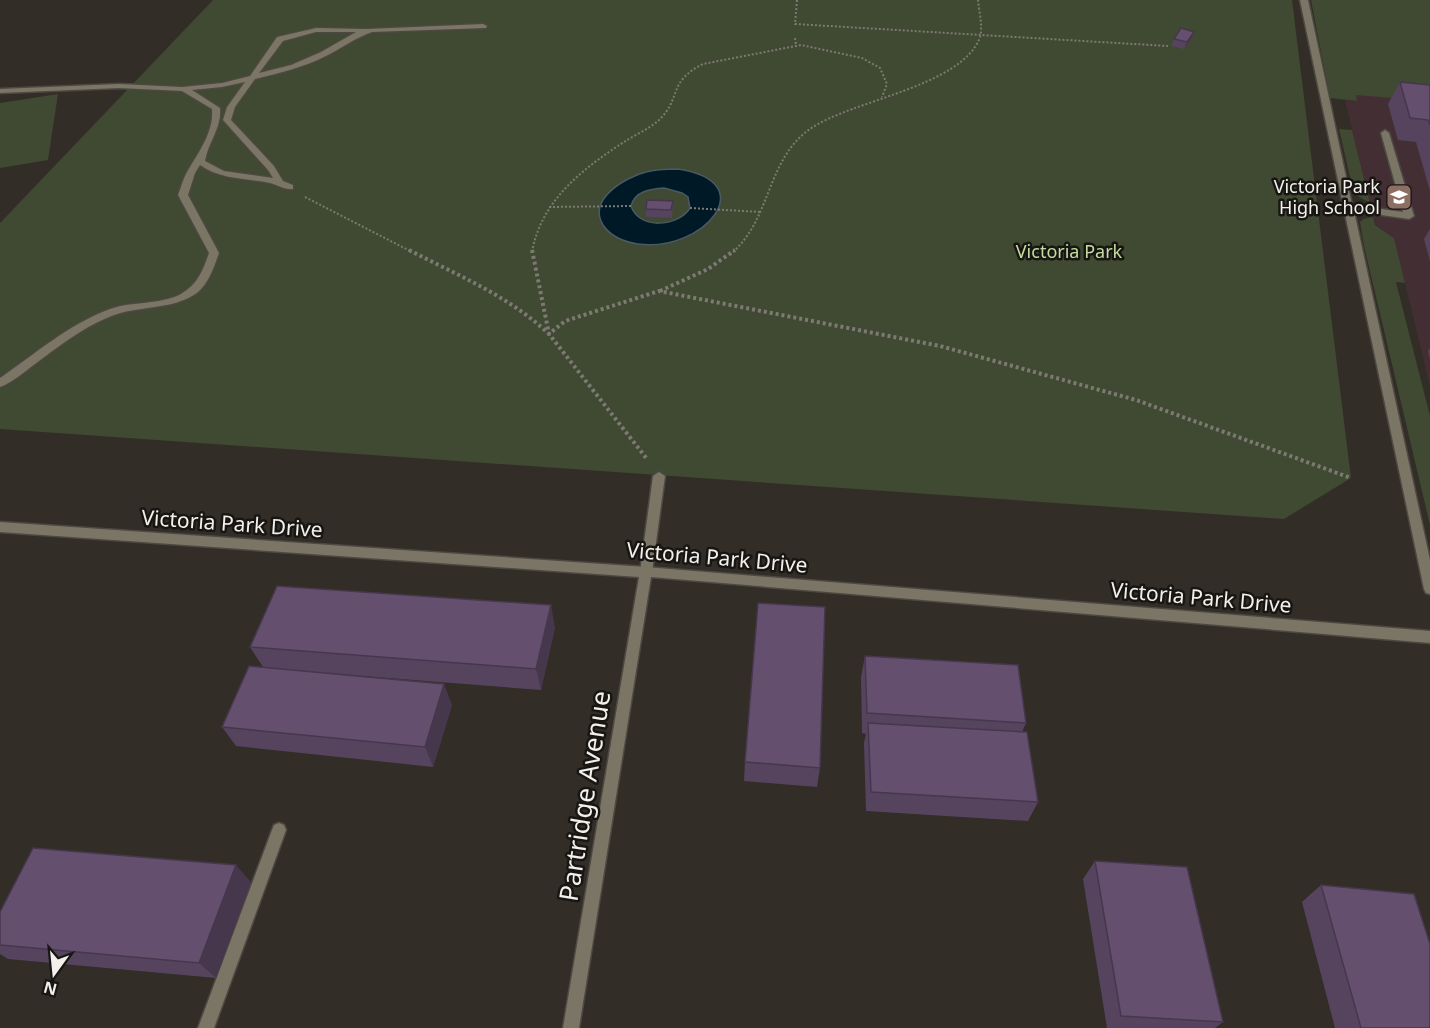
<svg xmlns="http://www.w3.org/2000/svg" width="1430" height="1028" viewBox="0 0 1430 1028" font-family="'Noto Sans',sans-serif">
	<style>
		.education { fill: #432f33 }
		.green { fill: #404932 }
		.water { fill: #001927; stroke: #495a62; stroke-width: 1.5; fill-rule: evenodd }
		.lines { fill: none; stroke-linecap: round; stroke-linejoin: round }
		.lane-casing { stroke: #4d4842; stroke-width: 3 }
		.street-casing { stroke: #4d4842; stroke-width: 3 }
		.path-far1 { stroke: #7d7973; stroke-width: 2; stroke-dasharray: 2 2; stroke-linecap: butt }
		.path { stroke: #7d7973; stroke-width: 4; stroke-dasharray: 3 3; stroke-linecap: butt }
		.lane { fill: #7a7565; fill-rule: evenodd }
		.street { fill: #7a7565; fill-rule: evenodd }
		.wall { fill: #56445f }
		.shaded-wall { fill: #46374d }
		.building { fill: #644f6e; stroke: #46374d; stroke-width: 1.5 }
		.labels { text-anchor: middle; stroke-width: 5; stroke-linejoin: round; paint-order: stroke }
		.far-poi-label { font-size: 18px; fill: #f3f0ec; stroke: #181613; text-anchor: end }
		.far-park-label { font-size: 18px; fill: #c4dc9f; stroke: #181613 }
		.street-label { font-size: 21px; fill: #f3f0ec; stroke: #181613 }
		.near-street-label { font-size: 26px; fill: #f3f0ec; stroke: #181613 }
	</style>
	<rect width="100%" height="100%" fill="#322d26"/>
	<polygon class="education" points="1331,0 1430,0 1430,386 1394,238 1375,224 1345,100 1357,101"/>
	<g class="green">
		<polygon points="213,0 1292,0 1351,478 1284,519 0,429 0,223"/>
		<polygon points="1311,0 1430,0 1430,101 1356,95 1357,101 1330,98"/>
		<polygon points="58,94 48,160 0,168 0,103"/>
		<polygon points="1339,129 1352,130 1370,203 1354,194"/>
		<polygon points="1373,217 1375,225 1394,238 1405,283 1396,282 1430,416 1430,525 1364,246 1360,222 1363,219"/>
	</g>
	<path class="water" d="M678 169C764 182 703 253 638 244 625 242 611 237 603 225 587 199 626 177 646 172 656 169 667 169 678 169ZM664 188 682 193 688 197 690 208C678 227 639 230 631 206 635 191 650 189 664 188Z"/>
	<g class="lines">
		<g class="lane-casing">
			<g id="lane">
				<polygon points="1300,0 1308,0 1352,205 1403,212 1381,133 1385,130 1389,133 1414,216 1409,219 1354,211 1430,560 1430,594 1426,593 1424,589"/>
				<path d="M483 24 487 26 486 28 372 32C355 38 342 48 326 56 304 67 280 73 255 79L235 107 231 120 274 166 283 181 293 185V189C285 190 278 185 270 183 246 178 221 180 200 165L195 173 188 195 219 253C214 267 209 283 197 293 171 311 137 305 109 317 82 328 58 347 35 364 24 372 12 383 0 387V378C35 354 69 324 110 309 132 301 160 305 181 294 198 284 203 270 209 253L178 195C181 187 183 179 187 172 198 153 214 132 212 109L182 91 119 88 0 93V89L119 84 182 87 222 83 250 76 277 37 316 28 367 29ZM316 32H356L321 52 291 65 259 73 283 41ZM245 82 227 107 223 120 268 170 273 178 224 171 205 161C208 142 222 128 220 108L192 90 222 87Z"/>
				<polygon points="659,472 665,476 652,572 650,576 642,576 640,572 653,476"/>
				<polygon points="279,823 284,825 286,830 214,1028 198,1028 272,830 274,825"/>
			</g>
		</g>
		<g class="street-casing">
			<polygon id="street" points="0,522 646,567 1430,631 1430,643 651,577 579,1028 563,1028 639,577 0,532"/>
		</g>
		<g class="path-far1">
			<polyline points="797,0 795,24 1168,46"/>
			<polyline points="795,38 796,45"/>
			<polyline points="305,197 412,252"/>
			<polyline points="549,207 631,206"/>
			<polyline points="690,208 761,212"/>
			<path d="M532 252C541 201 582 169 624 142 635 135 649 129 659 120 682 98 667 82 703 64L801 45 862 58 880 68 887 84 882 97"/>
			<path d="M733 252C771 218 767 159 810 129 851 100 962 87 980 37 983 26 979 11 978 0"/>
		</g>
		<g class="path">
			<path d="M409 250C457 275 509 296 549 334L565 321 659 291 940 346 1136 400 1351 478"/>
			<polyline points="532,250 549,334 647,459"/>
			<polyline points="660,291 708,269 735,250"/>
		</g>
		<use href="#lane" class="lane"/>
		<use href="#street" class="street"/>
	</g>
	<g class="wall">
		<polygon points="1174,39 1191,39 1184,49 1171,46"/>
		<polygon points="1400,82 1430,85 1430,191 1416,142 1398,140 1388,104"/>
		<polygon points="673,201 672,218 646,217 646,209"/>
		<polygon points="1430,229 1430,261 1424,239"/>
		<polygon points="1430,348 1430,360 1428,351"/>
		<polygon points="555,627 541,690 311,672 452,705 433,767 236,746 222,727 263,667 250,647"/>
		<polygon points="865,656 1026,723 1022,732 1038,802 1028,821 866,811 864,743 866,734 862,733 861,677"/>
		<polygon points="745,762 820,768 817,787 744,781"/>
		<polygon points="1095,861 1223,1022 1215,1028 1107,1028 1083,879"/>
		<polygon points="251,882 216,978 8,959 0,954 0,912"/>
		<polygon points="1321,885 1430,1028 1335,1028 1302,902"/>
	</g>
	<g class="shaded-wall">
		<polygon points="1194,32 1191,39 1184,49 1187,42"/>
		<polygon points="551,605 555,627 541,690 536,669"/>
		<polygon points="444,684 452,705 433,767 425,747"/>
		<polygon points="236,865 251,882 216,978 199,963"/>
	</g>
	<g class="building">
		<polygon points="1181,28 1194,32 1187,42 1174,39"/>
		<polygon points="1400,82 1430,85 1430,125 1428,120 1410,118"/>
		<polygon points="647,200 673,201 671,210 646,209"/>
		<polygon points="277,586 551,605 536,669 250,647"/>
		<polygon points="758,603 825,607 820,768 745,762"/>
		<polygon points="865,656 1018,665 1026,723 867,713"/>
		<polygon points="249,666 444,684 425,747 222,727"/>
		<polygon points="868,723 1027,732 1038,802 871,792"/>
		<polygon points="33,848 236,865 199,963 0,945 0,912"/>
		<polygon points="1095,861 1187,867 1223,1022 1121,1016"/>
		<polygon points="1321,885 1414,894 1430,944 1430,1028 1361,1028"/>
	</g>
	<defs>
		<g id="school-square" transform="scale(1.35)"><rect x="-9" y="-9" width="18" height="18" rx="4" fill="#8d6e63" stroke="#181613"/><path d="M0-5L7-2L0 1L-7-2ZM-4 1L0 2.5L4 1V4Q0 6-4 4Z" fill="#fff"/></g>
	</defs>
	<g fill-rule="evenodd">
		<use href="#school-square" x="1399" y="197"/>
	</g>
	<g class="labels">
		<g class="far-poi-label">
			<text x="1380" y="193">Victoria Park<tspan x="1380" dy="21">High School</tspan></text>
		</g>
		<g class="far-park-label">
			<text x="1069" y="258">Victoria Park</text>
		</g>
		<g class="street-label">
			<text transform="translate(232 524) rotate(4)" y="7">Victoria Park Drive</text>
			<text transform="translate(717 558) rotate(5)" y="7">Victoria Park Drive</text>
			<text transform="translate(1201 598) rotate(5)" y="7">Victoria Park Drive</text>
		</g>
		<g class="near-street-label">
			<text transform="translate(585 796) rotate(-81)" y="9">Partridge Avenue</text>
		</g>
	</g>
	<g transform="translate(54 974) rotate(195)" stroke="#181613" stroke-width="4.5" paint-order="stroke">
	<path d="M0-4.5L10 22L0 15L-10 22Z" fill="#f3f0ec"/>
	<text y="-9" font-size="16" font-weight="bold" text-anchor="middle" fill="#f3f0ec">N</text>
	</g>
</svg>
